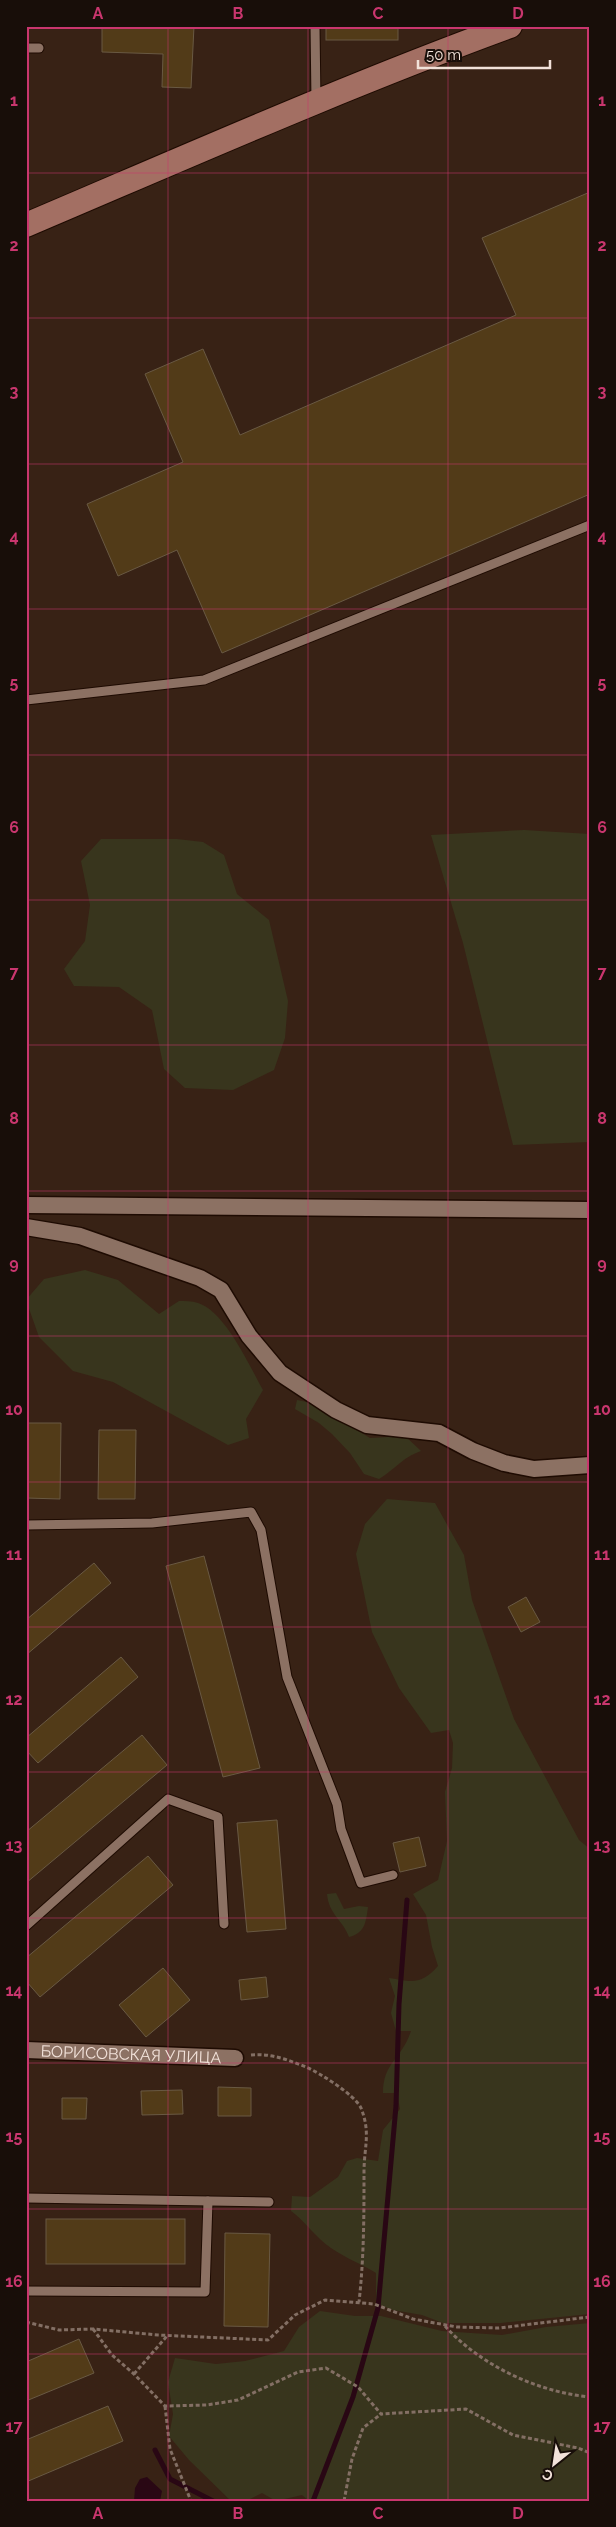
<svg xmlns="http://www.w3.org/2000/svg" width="616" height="2527" viewBox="0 0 616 2527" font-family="Raleway,sans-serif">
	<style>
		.green { fill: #38351d }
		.water { fill: #290714 }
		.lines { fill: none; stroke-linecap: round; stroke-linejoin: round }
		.stream { stroke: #290714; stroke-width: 5 }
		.building { fill: #523b18; stroke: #695943 }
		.lane-casing { stroke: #1e0b02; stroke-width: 11 }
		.street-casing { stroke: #1e0b02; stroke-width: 19 }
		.secondary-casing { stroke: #1e0b02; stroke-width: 26 }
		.path { stroke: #836f64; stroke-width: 3; stroke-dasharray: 4 2.5; stroke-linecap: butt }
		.lane { stroke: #8c7163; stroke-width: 9 }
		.street { stroke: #8c7163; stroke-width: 16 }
		.secondary { stroke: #a36f63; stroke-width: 24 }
		.grid { fill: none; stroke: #c9366e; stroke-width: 1; stroke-opacity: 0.55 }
		.labels { text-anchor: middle; stroke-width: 5; stroke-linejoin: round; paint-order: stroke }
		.street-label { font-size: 16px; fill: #f2e2da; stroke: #180e09 }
		.neatline { fill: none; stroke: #c9366e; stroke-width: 2 }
		.grid-label { font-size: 16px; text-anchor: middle; font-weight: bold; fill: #c9366e }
	</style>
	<rect width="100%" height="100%" fill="#382215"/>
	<g class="green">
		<polygon points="524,830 590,834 590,1142 513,1145 463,943 431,835"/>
		<polygon points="101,839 177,839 203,842 224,855 237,894 269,920 288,1001 285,1038 274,1070 233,1090 185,1088 164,1069 152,1010 119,987 74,986 64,969 85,941 90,905 81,861"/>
		<path d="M85 1270 118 1280 159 1314 179 1301C185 1301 192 1301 198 1303 225 1311 250 1367 263 1390L246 1419 249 1438 228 1445 113 1382 73 1371 39 1337 26 1300 44 1279Z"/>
		<path d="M297 1400 312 1403 370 1438 405 1436 421 1451C400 1459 397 1468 379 1479L364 1474 350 1453 332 1434 319 1423 295 1409Z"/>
		<path d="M387 1499 435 1503 464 1555 472 1600 514 1719 579 1840 590 1849V2314L501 2323H443L422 2315 393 2310 376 2303V2273C362 2264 345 2258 331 2248 316 2238 306 2222 291 2211L292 2196 310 2197 338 2177 347 2161 357 2158 378 2161 383 2130 400 2109 397 2093H383C383 2062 402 2059 411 2031H396L391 2013 395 1996 389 1978C413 1982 421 1985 438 1966L432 1947 426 1915 413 1894 438 1880 447 1841 445 1792 452 1768 453 1743 449 1730 431 1733 399 1688 372 1632 356 1554 365 1524Z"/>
		<path d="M336 1893 344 1909 359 1906 368 1907C366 1922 365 1933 349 1937 343 1920 329 1915 327 1894Z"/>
		<polygon points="320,2311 355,2316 381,2316 442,2331 471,2333 502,2335 546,2327 590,2323 590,2501 309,2501 302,2495 276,2501 262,2493 248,2500 231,2501 189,2460 169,2436 173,2414 168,2382 175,2358 216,2364 245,2361 284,2351 299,2327"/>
	</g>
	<polygon class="water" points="147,2477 162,2491 160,2501 134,2501 135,2488 140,2479"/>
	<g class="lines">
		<g class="stream">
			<polyline points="155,2450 170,2479 213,2501"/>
			<polyline points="313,2501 353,2397 378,2308 396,2106 399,2004 407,1900"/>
		</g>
	</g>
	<g class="building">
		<polygon points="102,26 194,26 191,88 162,87 163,54 102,52"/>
		<rect x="326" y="26" width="72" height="14"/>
		<polygon points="590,192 590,494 222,653 177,550 118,576 87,504 183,462 145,374 203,349 240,435 516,315 482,238"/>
		<polygon points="26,1423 61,1423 60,1499 26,1498"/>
		<polygon points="99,1430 136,1430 135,1499 98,1499"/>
		<polygon points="204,1556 260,1768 223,1777 166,1566"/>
		<polygon points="94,1563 111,1583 26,1655 26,1620"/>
		<polygon points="526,1597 540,1622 521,1632 508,1607"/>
		<polygon points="121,1657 138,1677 38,1763 26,1750 26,1738"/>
		<polygon points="142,1735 167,1765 26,1883 26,1832"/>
		<polygon points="277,1820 286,1929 247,1932 237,1823"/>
		<polygon points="419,1837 426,1866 400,1872 393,1843"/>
		<polygon points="148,1856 173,1885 40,1997 26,1981 26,1958"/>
		<polygon points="163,1968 190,2000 146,2037 119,2005"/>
		<polygon points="266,1977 268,1997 241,2000 239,1980"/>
		<polygon points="218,2087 251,2088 251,2116 218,2116"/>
		<polygon points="182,2090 183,2114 142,2115 141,2091"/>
		<polygon points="62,2098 87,2098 86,2119 62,2119"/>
		<rect x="46" y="2219" width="139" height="45"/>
		<polygon points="225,2233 270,2234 268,2327 224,2326"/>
		<polygon points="79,2339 94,2373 26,2401 26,2362"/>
		<polygon points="108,2406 123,2441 26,2482 26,2440"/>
	</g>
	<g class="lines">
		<g class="lane-casing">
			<g id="lane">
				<polyline points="315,26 316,101"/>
				<polyline points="26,48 39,48"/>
				<polyline points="26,700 204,680 590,525"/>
				<polyline points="26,1525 152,1523 251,1512 261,1530 287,1677 337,1804 341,1829 361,1883 393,1875"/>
				<polyline points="26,1926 168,1799 218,1817 224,1924"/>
				<polyline points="26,2198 269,2202"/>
				<polyline points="26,2291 205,2292 208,2201"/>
			</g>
		</g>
		<g class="street-casing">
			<g id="street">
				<polyline points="26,1205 590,1210"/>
				<polyline points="26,1227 80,1236 200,1278 221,1290 249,1336 280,1373 336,1410 367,1425 439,1433 473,1451 504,1463 534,1469 590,1465"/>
				<path id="s1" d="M26 2050 235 2058"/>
			</g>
		</g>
		<g class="secondary-casing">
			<path id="secondary" d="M26 225C186 157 346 86 510 26"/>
		</g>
		<g class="path">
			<path d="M251 2055C271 2053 288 2060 306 2067 320 2073 355 2095 361 2108 371 2133 364 2147 364 2172 364 2215 364 2258 359 2302"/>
			<polyline points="26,2322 59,2330 93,2329 158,2335 268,2340 295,2315 325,2300 374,2304 413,2319 457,2327 499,2328 590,2317"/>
			<path d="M445 2326C480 2365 537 2392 590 2397"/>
			<polyline points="93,2329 112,2355 134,2374 165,2406 207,2405 238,2400 298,2372 326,2368 358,2387 381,2414 466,2409 513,2435 578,2448 590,2453"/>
			<polyline points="134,2374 167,2336"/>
			<polyline points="165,2406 170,2449 191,2501"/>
			<polyline points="344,2501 352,2459 363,2428 381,2414"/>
		</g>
		<use href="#lane" class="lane"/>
		<use href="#street" class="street"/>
		<use href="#secondary" class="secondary"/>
	</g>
	<path class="grid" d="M168 26V2501M308 26V2501M448 26V2501M26 173H590M26 318H590M26 464H590M26 609H590M26 755H590M26 900H590M26 1045H590M26 1191H590M26 1336H590M26 1482H590M26 1627H590M26 1772H590M26 1918H590M26 2063H590M26 2209H590M26 2354H590"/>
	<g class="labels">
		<g class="street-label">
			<text dy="6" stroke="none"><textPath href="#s1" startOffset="105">БОРИСОВСКАЯ УЛИЦА</textPath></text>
		</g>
	</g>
	<rect width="616" height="2527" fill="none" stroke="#180e09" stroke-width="55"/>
	<g transform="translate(554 2464) rotate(210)" stroke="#180e09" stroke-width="4" paint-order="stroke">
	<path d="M0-4L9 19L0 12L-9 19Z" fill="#f2e2da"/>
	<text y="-8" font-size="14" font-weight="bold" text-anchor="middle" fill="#f2e2da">С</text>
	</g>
	<path d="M418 60v8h132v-8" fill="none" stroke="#f2e2da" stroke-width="2.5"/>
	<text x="426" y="60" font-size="15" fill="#f2e2da" stroke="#180e09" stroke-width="4" paint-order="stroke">50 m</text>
	<rect x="28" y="28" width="560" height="2472" class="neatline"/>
	<g class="grid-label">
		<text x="98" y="19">A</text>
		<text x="238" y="19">B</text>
		<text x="378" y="19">C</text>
		<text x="518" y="19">D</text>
		<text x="14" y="106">1</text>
		<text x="602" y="106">1</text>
		<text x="14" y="251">2</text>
		<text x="602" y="251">2</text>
		<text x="14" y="397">3</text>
		<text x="602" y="397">3</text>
		<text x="14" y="542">4</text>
		<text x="602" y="542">4</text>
		<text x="14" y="688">5</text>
		<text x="602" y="688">5</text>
		<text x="14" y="833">6</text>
		<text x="602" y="833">6</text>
		<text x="14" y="978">7</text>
		<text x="602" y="978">7</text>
		<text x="14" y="1124">8</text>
		<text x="602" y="1124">8</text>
		<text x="14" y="1269">9</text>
		<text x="602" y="1269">9</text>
		<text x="14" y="1415">10</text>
		<text x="602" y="1415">10</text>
		<text x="14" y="1560">11</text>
		<text x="602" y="1560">11</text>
		<text x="14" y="1705">12</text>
		<text x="602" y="1705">12</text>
		<text x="14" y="1851">13</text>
		<text x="602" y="1851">13</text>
		<text x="14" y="1996">14</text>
		<text x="602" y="1996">14</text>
		<text x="14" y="2142">15</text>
		<text x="602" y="2142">15</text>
		<text x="14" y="2287">16</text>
		<text x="602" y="2287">16</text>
		<text x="14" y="2432">17</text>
		<text x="602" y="2432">17</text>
		<text x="98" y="2519">A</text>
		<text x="238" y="2519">B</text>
		<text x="378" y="2519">C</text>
		<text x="518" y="2519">D</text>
	</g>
</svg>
